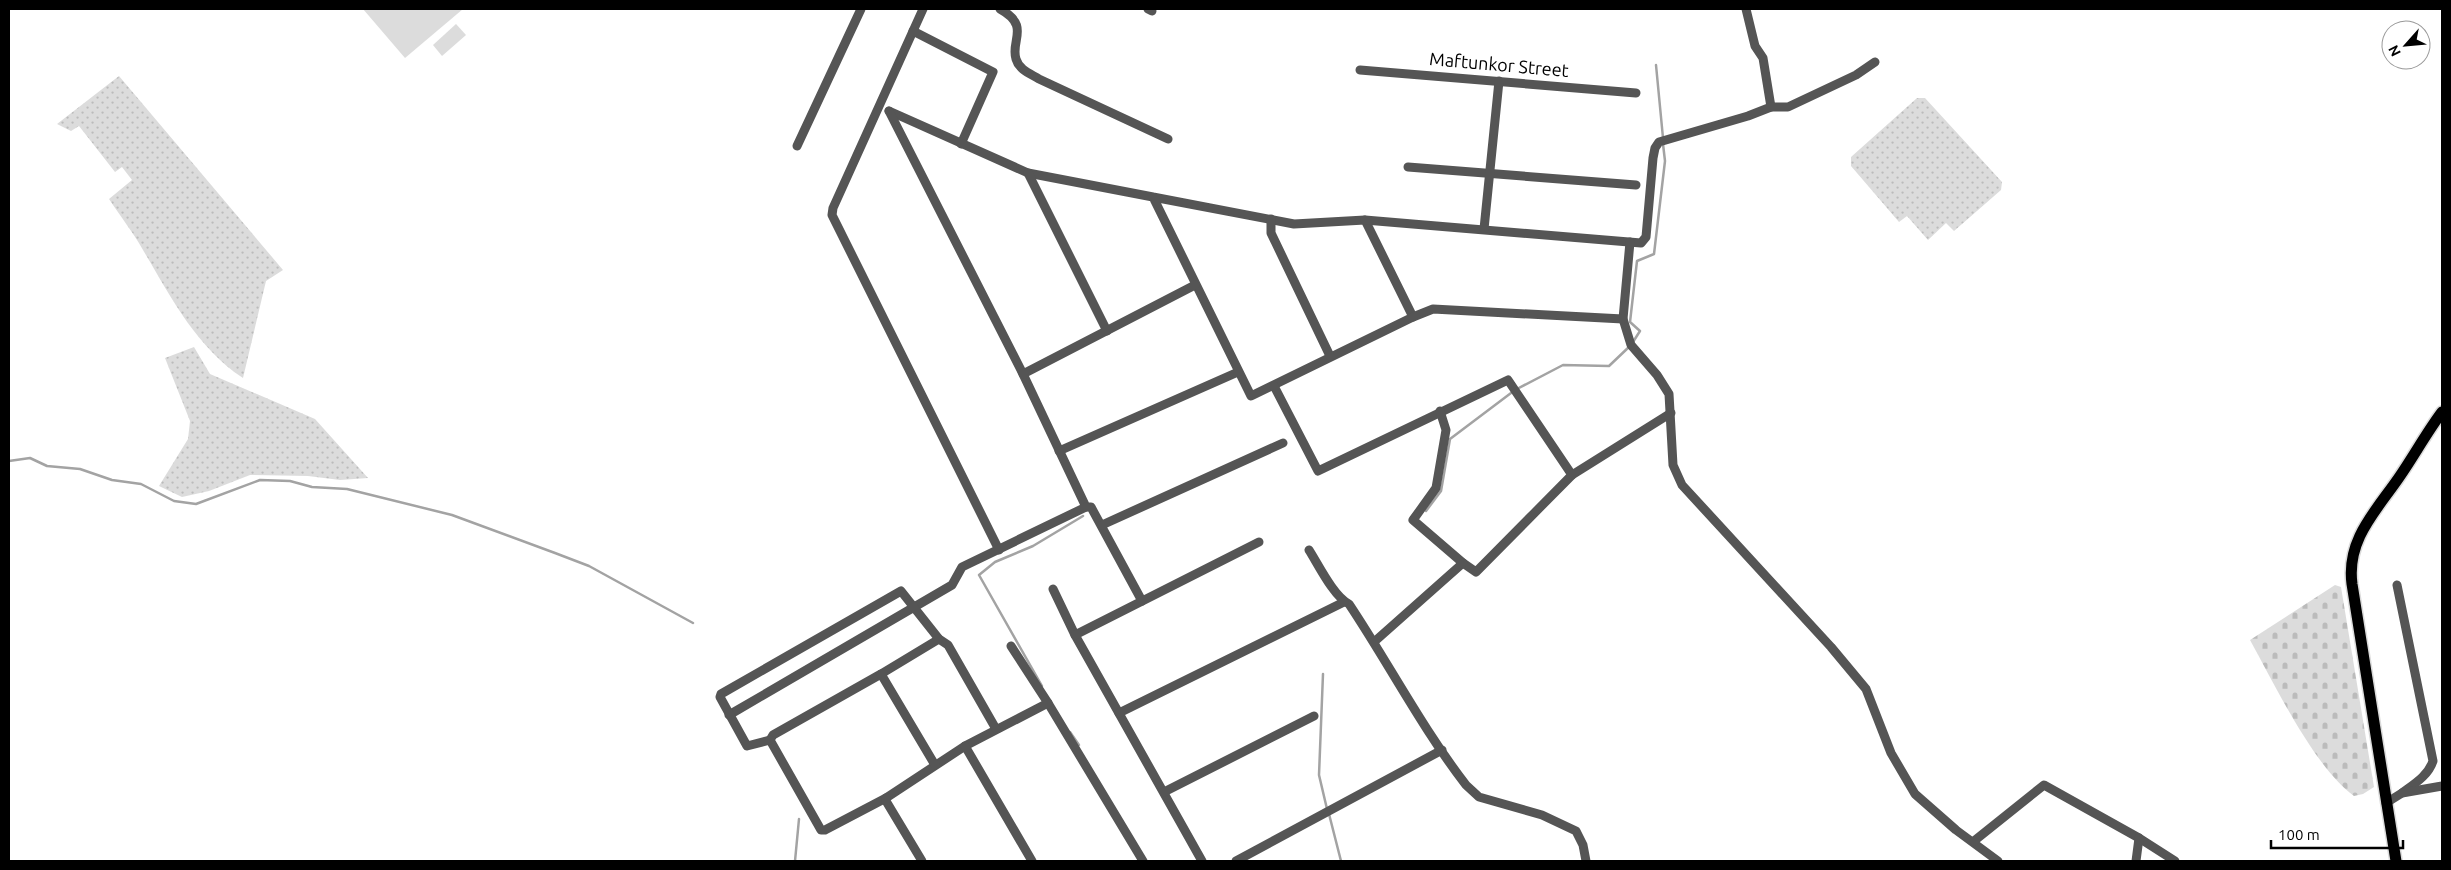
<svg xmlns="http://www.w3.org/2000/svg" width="2451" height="870" viewBox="0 0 2451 870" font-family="Ubuntu,sans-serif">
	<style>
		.grass { fill: url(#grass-dots) }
		.cemetery { fill: url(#cemetery-stones) }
		.garden { fill: #dcdcdc }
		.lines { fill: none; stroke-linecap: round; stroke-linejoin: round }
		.stream { stroke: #a3a3a3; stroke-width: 2.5 }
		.major-casing { stroke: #dbdbdb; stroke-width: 14 }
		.minor { stroke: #555; stroke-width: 9 }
		.major { stroke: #000; stroke-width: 11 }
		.labels { text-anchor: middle; stroke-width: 5; stroke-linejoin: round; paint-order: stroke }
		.street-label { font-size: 18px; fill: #000; stroke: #fff }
	</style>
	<defs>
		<pattern id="grass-dots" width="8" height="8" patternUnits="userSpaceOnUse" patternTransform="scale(1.25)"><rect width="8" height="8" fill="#dcdcdc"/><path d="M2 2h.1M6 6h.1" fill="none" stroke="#bbb" stroke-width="1.8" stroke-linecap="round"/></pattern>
		<pattern id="cemetery-stones" width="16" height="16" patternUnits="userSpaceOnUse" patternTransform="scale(1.25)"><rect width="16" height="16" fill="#dcdcdc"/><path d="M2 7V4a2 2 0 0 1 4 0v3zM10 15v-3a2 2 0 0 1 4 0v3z" fill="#bbb"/></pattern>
	</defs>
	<rect width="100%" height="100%" fill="#fff"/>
	<g class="grass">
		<path d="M119 76 283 270 266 281 243 378C196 347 171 297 143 250 133 232 120 216 109 199L132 180 122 167 115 172 79 126 71 131 57 124Z"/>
		<polygon points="1917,98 1925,98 2002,182 2001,190 1954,231 1946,223 1928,240 1907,216 1899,222 1851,166 1851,157"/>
		<polygon points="194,347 210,374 315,419 368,478 340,480 308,476 250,475 209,491 182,497 159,486 188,439 190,421 165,358"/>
	</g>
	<path class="cemetery" d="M2335 585 2341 587 2374 787 2363 794 2354 796C2314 767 2275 685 2250 640Z"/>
	<g class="garden">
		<polygon points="363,9 463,9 405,58"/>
		<polygon points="456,24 466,35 442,56 433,45"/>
	</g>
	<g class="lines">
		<g class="stream">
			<polyline points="1656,65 1663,138"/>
			<polyline points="1633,342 1640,331 1630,322 1637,261 1654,254 1665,161 1663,144"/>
			<polyline points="9,461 30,458 47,466 80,469 112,480 141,484 174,501 196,504 260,480 290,481 312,487 347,489 452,515 555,553 589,566 693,623"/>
			<polyline points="1426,511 1441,491 1450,439 1515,390 1563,365 1609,366 1630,346"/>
			<polyline points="1323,674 1319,775 1327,809"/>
			<polyline points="1042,686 979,575 995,562 1033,546 1083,516"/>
			<polyline points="1070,732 1079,745"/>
			<polyline points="1329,814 1341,861"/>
			<polyline points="795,861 799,819"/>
		</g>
		<g class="major-casing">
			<path id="major" d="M2396 861 2352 584C2346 539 2377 510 2400 476 2415 454 2427 432 2442 412"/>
		</g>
		<g class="minor">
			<polyline points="923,9 833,208 832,215 999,550"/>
			<path d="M1000 9C1031 26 1010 41 1016 59 1019 70 1031 74 1039 79L1168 139"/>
			<polyline points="1148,9 1152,11"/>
			<polyline points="1746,9 1755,46 1763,58 1771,107"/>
			<polyline points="913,31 993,72 961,144"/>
			<polyline points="1360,70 1636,93"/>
			<polyline points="889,111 1028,173 1153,197 1251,396 1413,317 1365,220 1294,224 1153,197"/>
			<polyline points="889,111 1023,374 1086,507 1091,507 1142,601"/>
			<polyline points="797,146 861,9"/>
			<polyline points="1408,167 1636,185"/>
			<polyline points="1028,173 1107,331"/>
			<polyline points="1271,219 1271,233 1330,356"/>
			<polyline points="1365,220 1641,243 1646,237 1653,158 1655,148 1659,142 1748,116 1771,107 1788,107 1856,75 1875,62"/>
			<polyline points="1484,229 1499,81"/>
			<polyline points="1630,242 1623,319 1631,345 1657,375 1669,394 1673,465 1682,485 1831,647 1866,689 1891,753 1915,794 1956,830 1998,861"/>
			<polyline points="1413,317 1433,309 1623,319"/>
			<polyline points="1023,374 1195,285"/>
			<polyline points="1274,386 1318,471 1508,380 1572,475 1476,572 1463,563"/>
			<polyline points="1059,451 1238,372"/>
			<polyline points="1572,475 1671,413"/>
			<polyline points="1102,525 1283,443"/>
			<path d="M1309 550C1318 564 1334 597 1349 604 1389 664 1422 728 1466 785L1479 797 1542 815 1576 831 1583 845 1586 861"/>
			<path d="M2397 585 2433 761C2428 776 2414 784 2402 793"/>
			<polyline points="1053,589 1075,635 1202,861"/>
			<polyline points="1075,635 1259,542"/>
			<polyline points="1374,642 1463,563 1413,520 1436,488 1446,430 1440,411"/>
			<polyline points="1011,646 1048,703 1143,861"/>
			<polyline points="881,674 773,735 770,740 821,830 825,830 886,798 965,746 1048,703"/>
			<polyline points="1119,713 1344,602"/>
			<polyline points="729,715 952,585 962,567 1086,507"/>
			<polyline points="770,740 747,746 720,697 721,694 901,591 939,639 948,645 996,729"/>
			<polyline points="965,746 1032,861"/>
			<polyline points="935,765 881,674 939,639"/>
			<polyline points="1164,792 1314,716"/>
			<polyline points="886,798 886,801 922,861"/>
			<polyline points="2386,803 2402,793 2442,786"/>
			<polyline points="1974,841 2044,785 2139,838 2175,861"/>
			<polyline points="1236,861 1442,750"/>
			<polyline points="2136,861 2139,838"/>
		</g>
		<use href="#major" class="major"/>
	</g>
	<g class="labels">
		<g class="street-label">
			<text transform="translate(1499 65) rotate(5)" y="6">Maftunkor Street</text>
		</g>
	</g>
	<rect width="2451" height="870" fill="none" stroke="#000000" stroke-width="20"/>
	<g transform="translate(2406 45) rotate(243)"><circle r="24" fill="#ffffff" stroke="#999999"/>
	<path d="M0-4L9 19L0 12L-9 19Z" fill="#000000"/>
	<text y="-8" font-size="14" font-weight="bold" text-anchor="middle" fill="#000000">N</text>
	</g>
	<path d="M2271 840v8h132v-8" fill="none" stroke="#000000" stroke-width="2.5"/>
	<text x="2278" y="840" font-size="15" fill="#000000" stroke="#ffffff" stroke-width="4" paint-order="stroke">100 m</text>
</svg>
